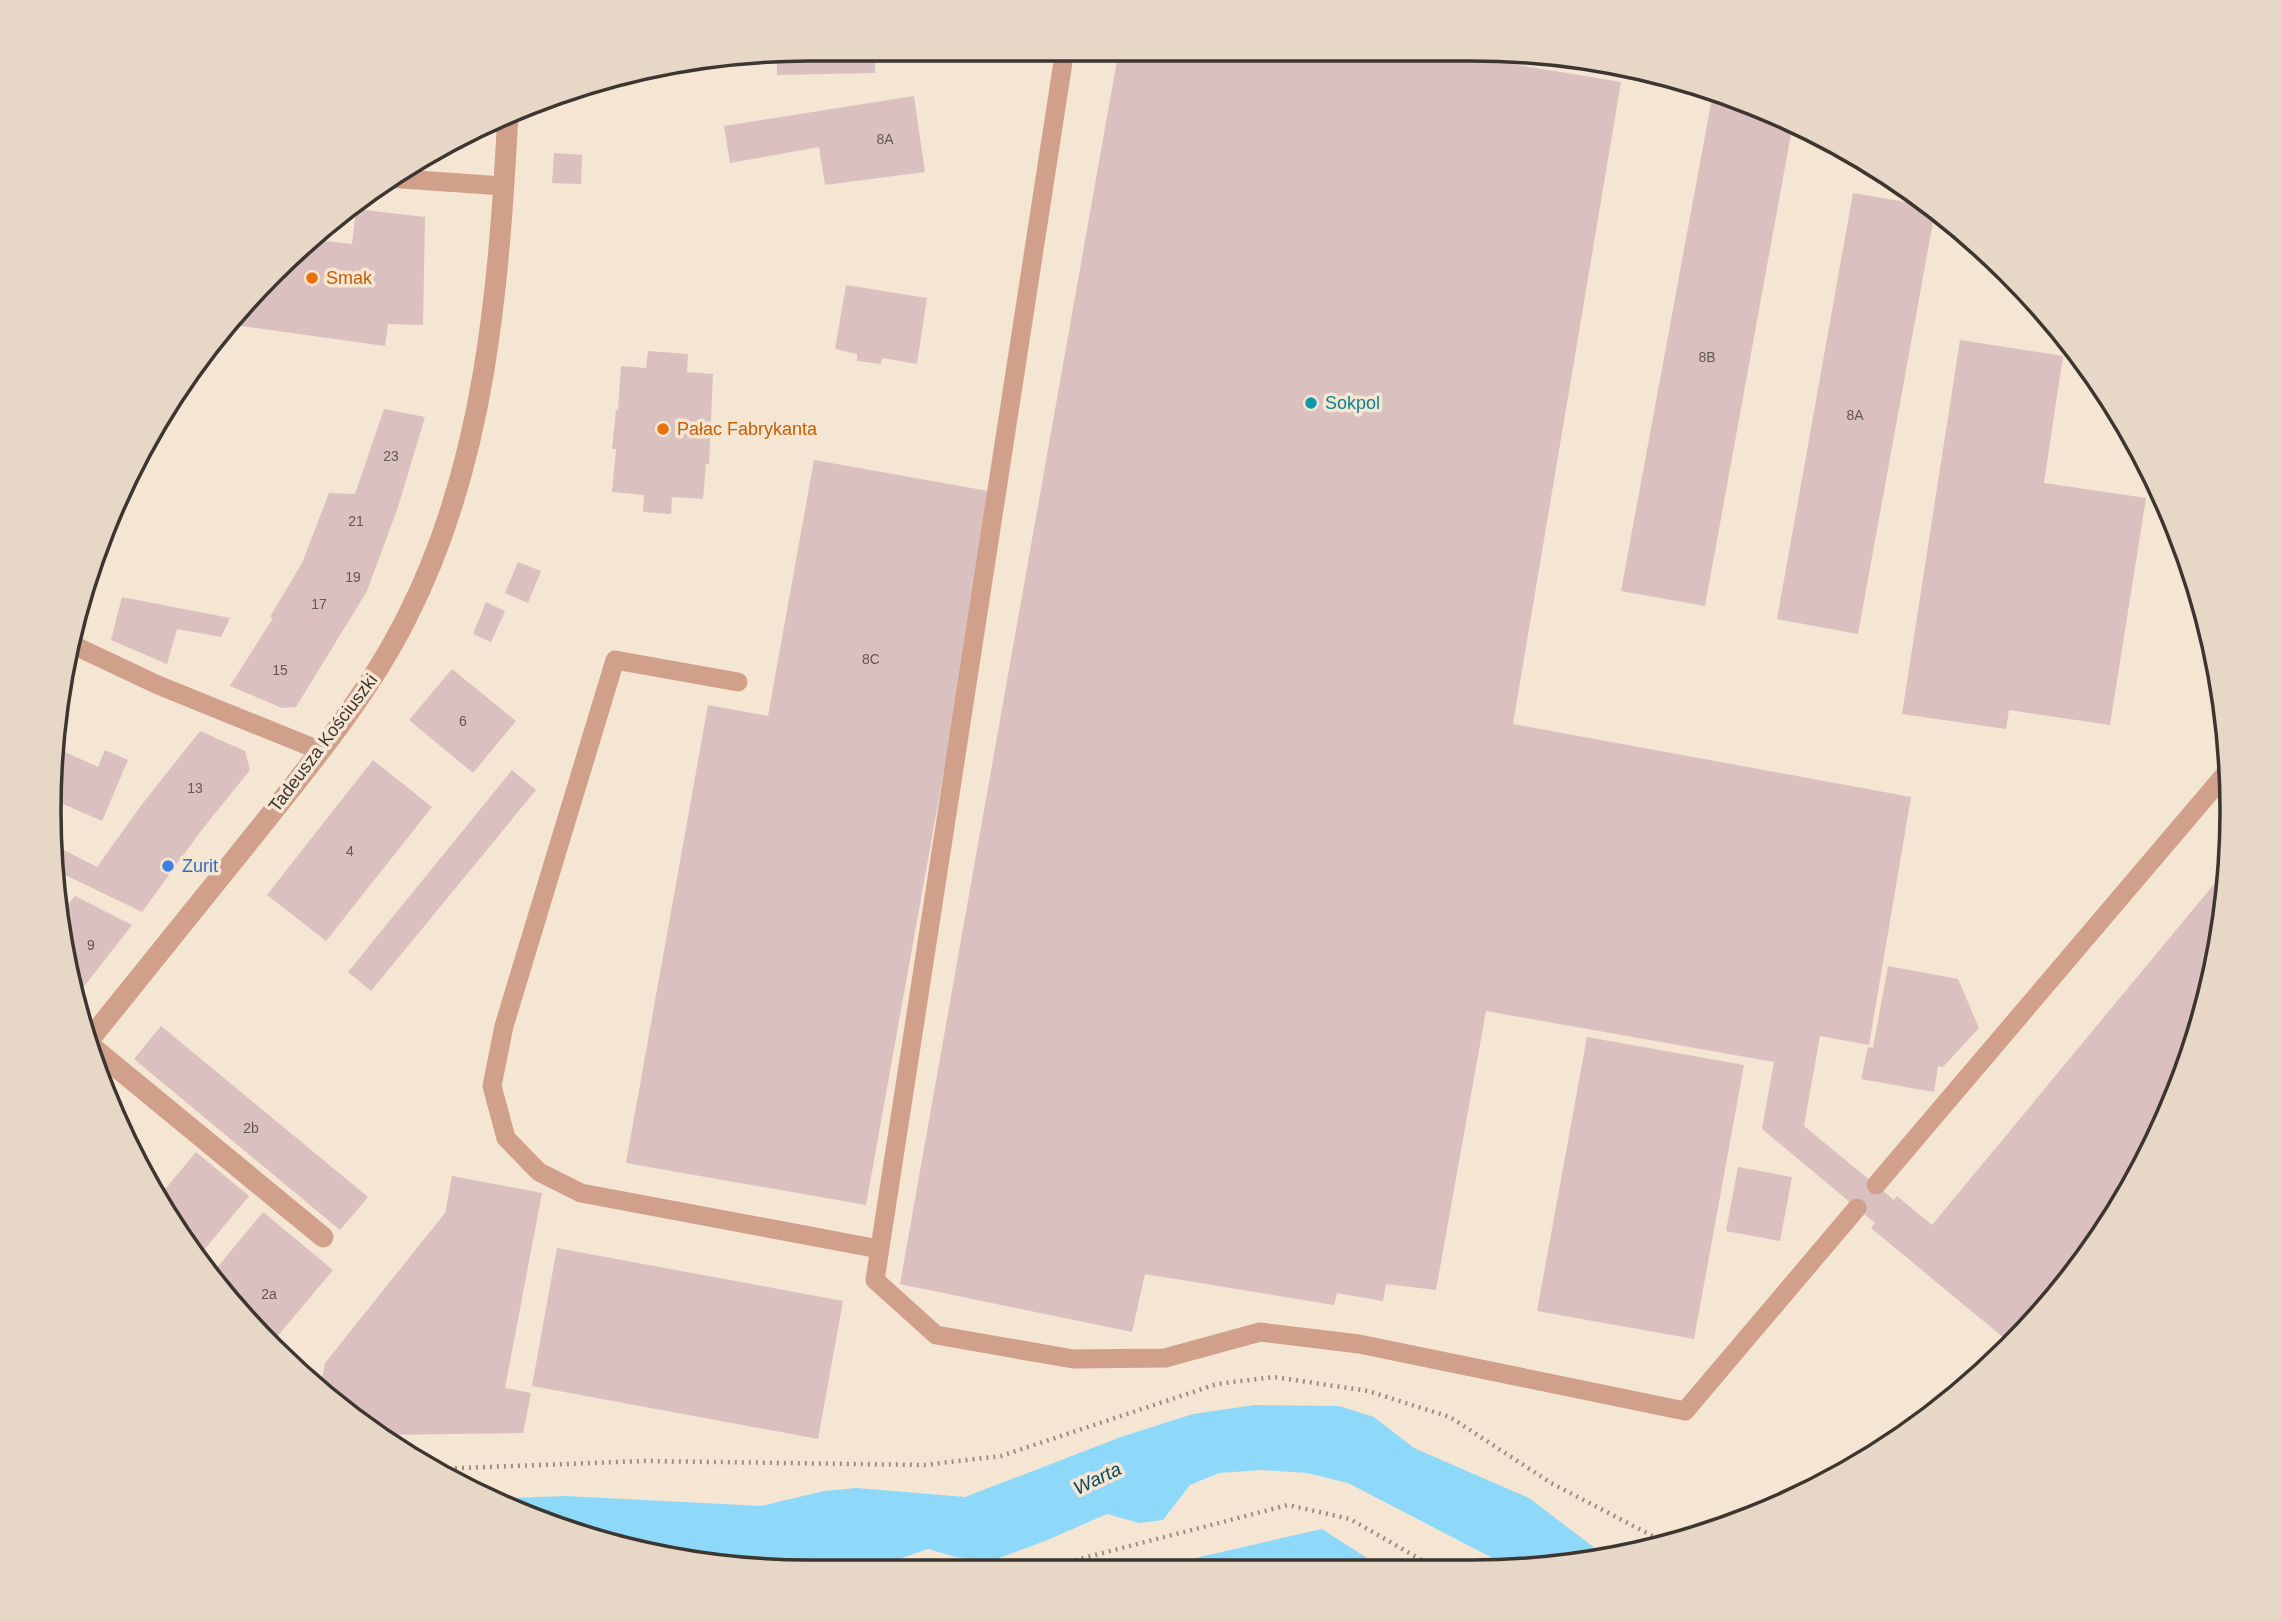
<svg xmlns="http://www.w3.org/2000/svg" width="2281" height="1621" viewBox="0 0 2281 1621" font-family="Helvetica,sans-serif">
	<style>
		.water { fill: #8ed9f9 }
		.building { fill: #dac0bf }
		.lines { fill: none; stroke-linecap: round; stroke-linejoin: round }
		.path { stroke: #9b8f83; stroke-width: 4.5; stroke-dasharray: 2 5; stroke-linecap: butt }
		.lane { stroke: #d0a08a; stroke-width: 19 }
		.street { stroke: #d0a08a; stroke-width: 21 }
		.food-dot { fill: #e8710a; stroke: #f5e5d3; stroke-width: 2.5 }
		.culture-dot { fill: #0f9aa8; stroke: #f5e5d3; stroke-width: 2.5 }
		.shop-dot { fill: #3f7fe0; stroke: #f5e5d3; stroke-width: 2.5 }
		.labels { text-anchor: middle; stroke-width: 7; stroke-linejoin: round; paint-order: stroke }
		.number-label { font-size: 14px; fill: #645854 }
		.food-label { font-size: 18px; fill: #c56008; stroke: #f5e5d3; text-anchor: start }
		.culture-label { font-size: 18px; fill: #0d838f; stroke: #f5e5d3; text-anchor: start }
		.street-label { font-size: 18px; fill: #3d3630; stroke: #f5e5d3 }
		.shop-label { font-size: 18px; fill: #366cbe; stroke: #f5e5d3; text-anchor: start }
		.water-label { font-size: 19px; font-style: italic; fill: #0a4a60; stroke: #f5e5d3 }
		.rim { fill: none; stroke: #3d3630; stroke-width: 3.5 }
	</style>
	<rect width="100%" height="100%" fill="#f5e5d3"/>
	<g class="water">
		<polygon points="1255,1405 1339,1406 1374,1417 1414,1448 1529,1498 1608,1558 1570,1565 1508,1566 1348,1483 1307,1473 1262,1470 1219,1473 1190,1485 1163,1520 1139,1523 1107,1514 1045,1541 991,1561 956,1557 928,1549 866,1570 755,1569 614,1546 488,1499 565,1496 761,1506 824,1491 857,1488 965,1497 1121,1437 1193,1414"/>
		<polygon points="1322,1529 1381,1567 1151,1568"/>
	</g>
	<g class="building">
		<polygon points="810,49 875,49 875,73 777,75 777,53"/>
		<polygon points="1119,49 1420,49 1621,82 1513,724 1911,797 1869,1045 1820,1036 1804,1126 1894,1200 1897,1196 1932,1225 2229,866 2206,1008 2153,1148 2074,1274 2010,1343 1871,1228 1875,1223 1762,1129 1774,1062 1486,1011 1436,1290 1386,1284 1383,1301 1337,1293 1334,1305 1145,1274 1132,1332 900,1284"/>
		<polygon points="914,96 925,172 825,185 819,147 730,163 724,126"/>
		<polygon points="1712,98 1762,107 1793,123 1705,606 1621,591"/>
		<polygon points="554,153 582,155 581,184 552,183"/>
		<polygon points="1853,193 1929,206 1935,211 1858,634 1777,619"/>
		<polygon points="356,209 425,217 423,325 388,324 385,346 234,325 238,309 316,240 352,244"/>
		<polygon points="846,285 927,298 917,364 882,358 881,364 857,361 857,354 835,349"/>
		<polygon points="1960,340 2063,356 2044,483 2146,498 2110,725 2009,710 2006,729 1902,714"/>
		<polygon points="648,351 688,354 687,372 713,374 709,464 706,464 703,499 672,497 671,514 643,512 644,495 612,492 616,449 612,449 616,410 618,410 621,366 646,368"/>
		<polygon points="384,409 425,417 398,507 367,591 296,707 282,708 230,686 273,618 270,617 302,563 329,493 355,494"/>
		<polygon points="814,460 994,492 866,1205 626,1163 708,705 768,716"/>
		<polygon points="518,562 541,571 528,603 505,593"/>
		<polygon points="122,597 230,618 221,637 177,629 167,664 111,640"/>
		<polygon points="486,602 505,611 491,642 473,634"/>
		<polygon points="452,669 516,721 473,773 409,720"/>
		<polygon points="200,731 245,751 250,770 200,832 142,912 55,870 56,846 97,867 140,807"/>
		<polygon points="56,748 98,767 105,750 128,760 102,821 56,801"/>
		<polygon points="373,760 432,807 326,941 267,895"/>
		<polygon points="512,770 536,790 371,991 348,972"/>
		<polygon points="75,896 132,925 78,994 58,918"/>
		<polygon points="1888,966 1958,979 1979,1028 1943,1067 1938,1066 1934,1092 1861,1079 1868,1047 1873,1048"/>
		<polygon points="161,1026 368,1197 340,1230 134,1059"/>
		<polygon points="1587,1037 1744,1065 1694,1339 1537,1311"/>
		<polygon points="196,1152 249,1196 198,1257 157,1199"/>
		<polygon points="1738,1167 1792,1177 1780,1241 1726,1231"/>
		<polygon points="452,1176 542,1193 505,1388 531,1393 523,1433 380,1435 347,1414 320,1390 325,1363 445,1213"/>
		<polygon points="263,1212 333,1270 271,1344 238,1312 211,1275"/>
		<polygon points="557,1248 843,1301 818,1439 532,1386"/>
	</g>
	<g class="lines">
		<g class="path">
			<polyline points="434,1469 645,1461 924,1465 1001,1456 1217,1384 1274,1377 1368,1391 1450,1417 1551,1483 1670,1545"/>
			<polyline points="1041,1569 1288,1505 1350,1519 1432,1566"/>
		</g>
		<g class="lane">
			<polyline points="1065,49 875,1280 936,1335 1073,1359 1165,1358 1260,1332 1359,1344 1685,1411 1857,1208"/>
			<polyline points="387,178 504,186"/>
			<polyline points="71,644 158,685 321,751"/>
			<polyline points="738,682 615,660 504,1026 492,1086 506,1138 539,1172 581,1193 879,1249"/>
			<polyline points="1876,1185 2227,772"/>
		</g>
		<g class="street">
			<path d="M90 1039C146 969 203 899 259 829 313 761 368 695 407 617 486 462 499 284 508 113"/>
			<polyline points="92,1047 323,1237"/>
		</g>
	</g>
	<g class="food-dot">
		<circle cx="312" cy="278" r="7"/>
		<circle cx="663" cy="429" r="7"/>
	</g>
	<circle class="culture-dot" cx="1311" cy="403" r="7"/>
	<circle class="shop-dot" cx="168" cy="866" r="7"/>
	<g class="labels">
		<g class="number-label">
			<text x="885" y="144">8A</text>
			<text x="1707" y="362">8B</text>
			<text x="1855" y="420">8A</text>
			<text x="391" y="461">23</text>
			<text x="356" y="526">21</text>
			<text x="353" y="582">19</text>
			<text x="319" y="609">17</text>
			<text x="871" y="664">8C</text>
			<text x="280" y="675">15</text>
			<text x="463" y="726">6</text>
			<text x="195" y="793">13</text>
			<text x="350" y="856">4</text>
			<text x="91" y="950">9</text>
			<text x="251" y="1133">2b</text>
			<text x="269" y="1299">2a</text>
		</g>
		<g class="food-label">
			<text x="326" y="284">Smak</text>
			<text x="677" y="435">Pałac Fabrykanta</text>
		</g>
		<g class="culture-label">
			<text x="1325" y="409">Sokpol</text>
		</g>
		<g class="street-label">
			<text transform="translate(323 743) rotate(-53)" y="6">Tadeusza Kościuszki</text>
		</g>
		<g class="shop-label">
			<text x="182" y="872">Zurit</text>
		</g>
		<g class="water-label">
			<text transform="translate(1097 1478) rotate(-26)" y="7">Warta</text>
		</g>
	</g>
	<path d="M0 0H2281V1621H0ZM810 61H1471A749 749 0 0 1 2220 810V811A749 749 0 0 1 1471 1560H810A749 749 0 0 1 61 811V810A749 749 0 0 1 810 61Z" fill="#e6d7c6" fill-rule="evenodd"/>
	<path class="rim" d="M810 61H1471A749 749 0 0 1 2220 810V811A749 749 0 0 1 1471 1560H810A749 749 0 0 1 61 811V810A749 749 0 0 1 810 61Z"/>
</svg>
